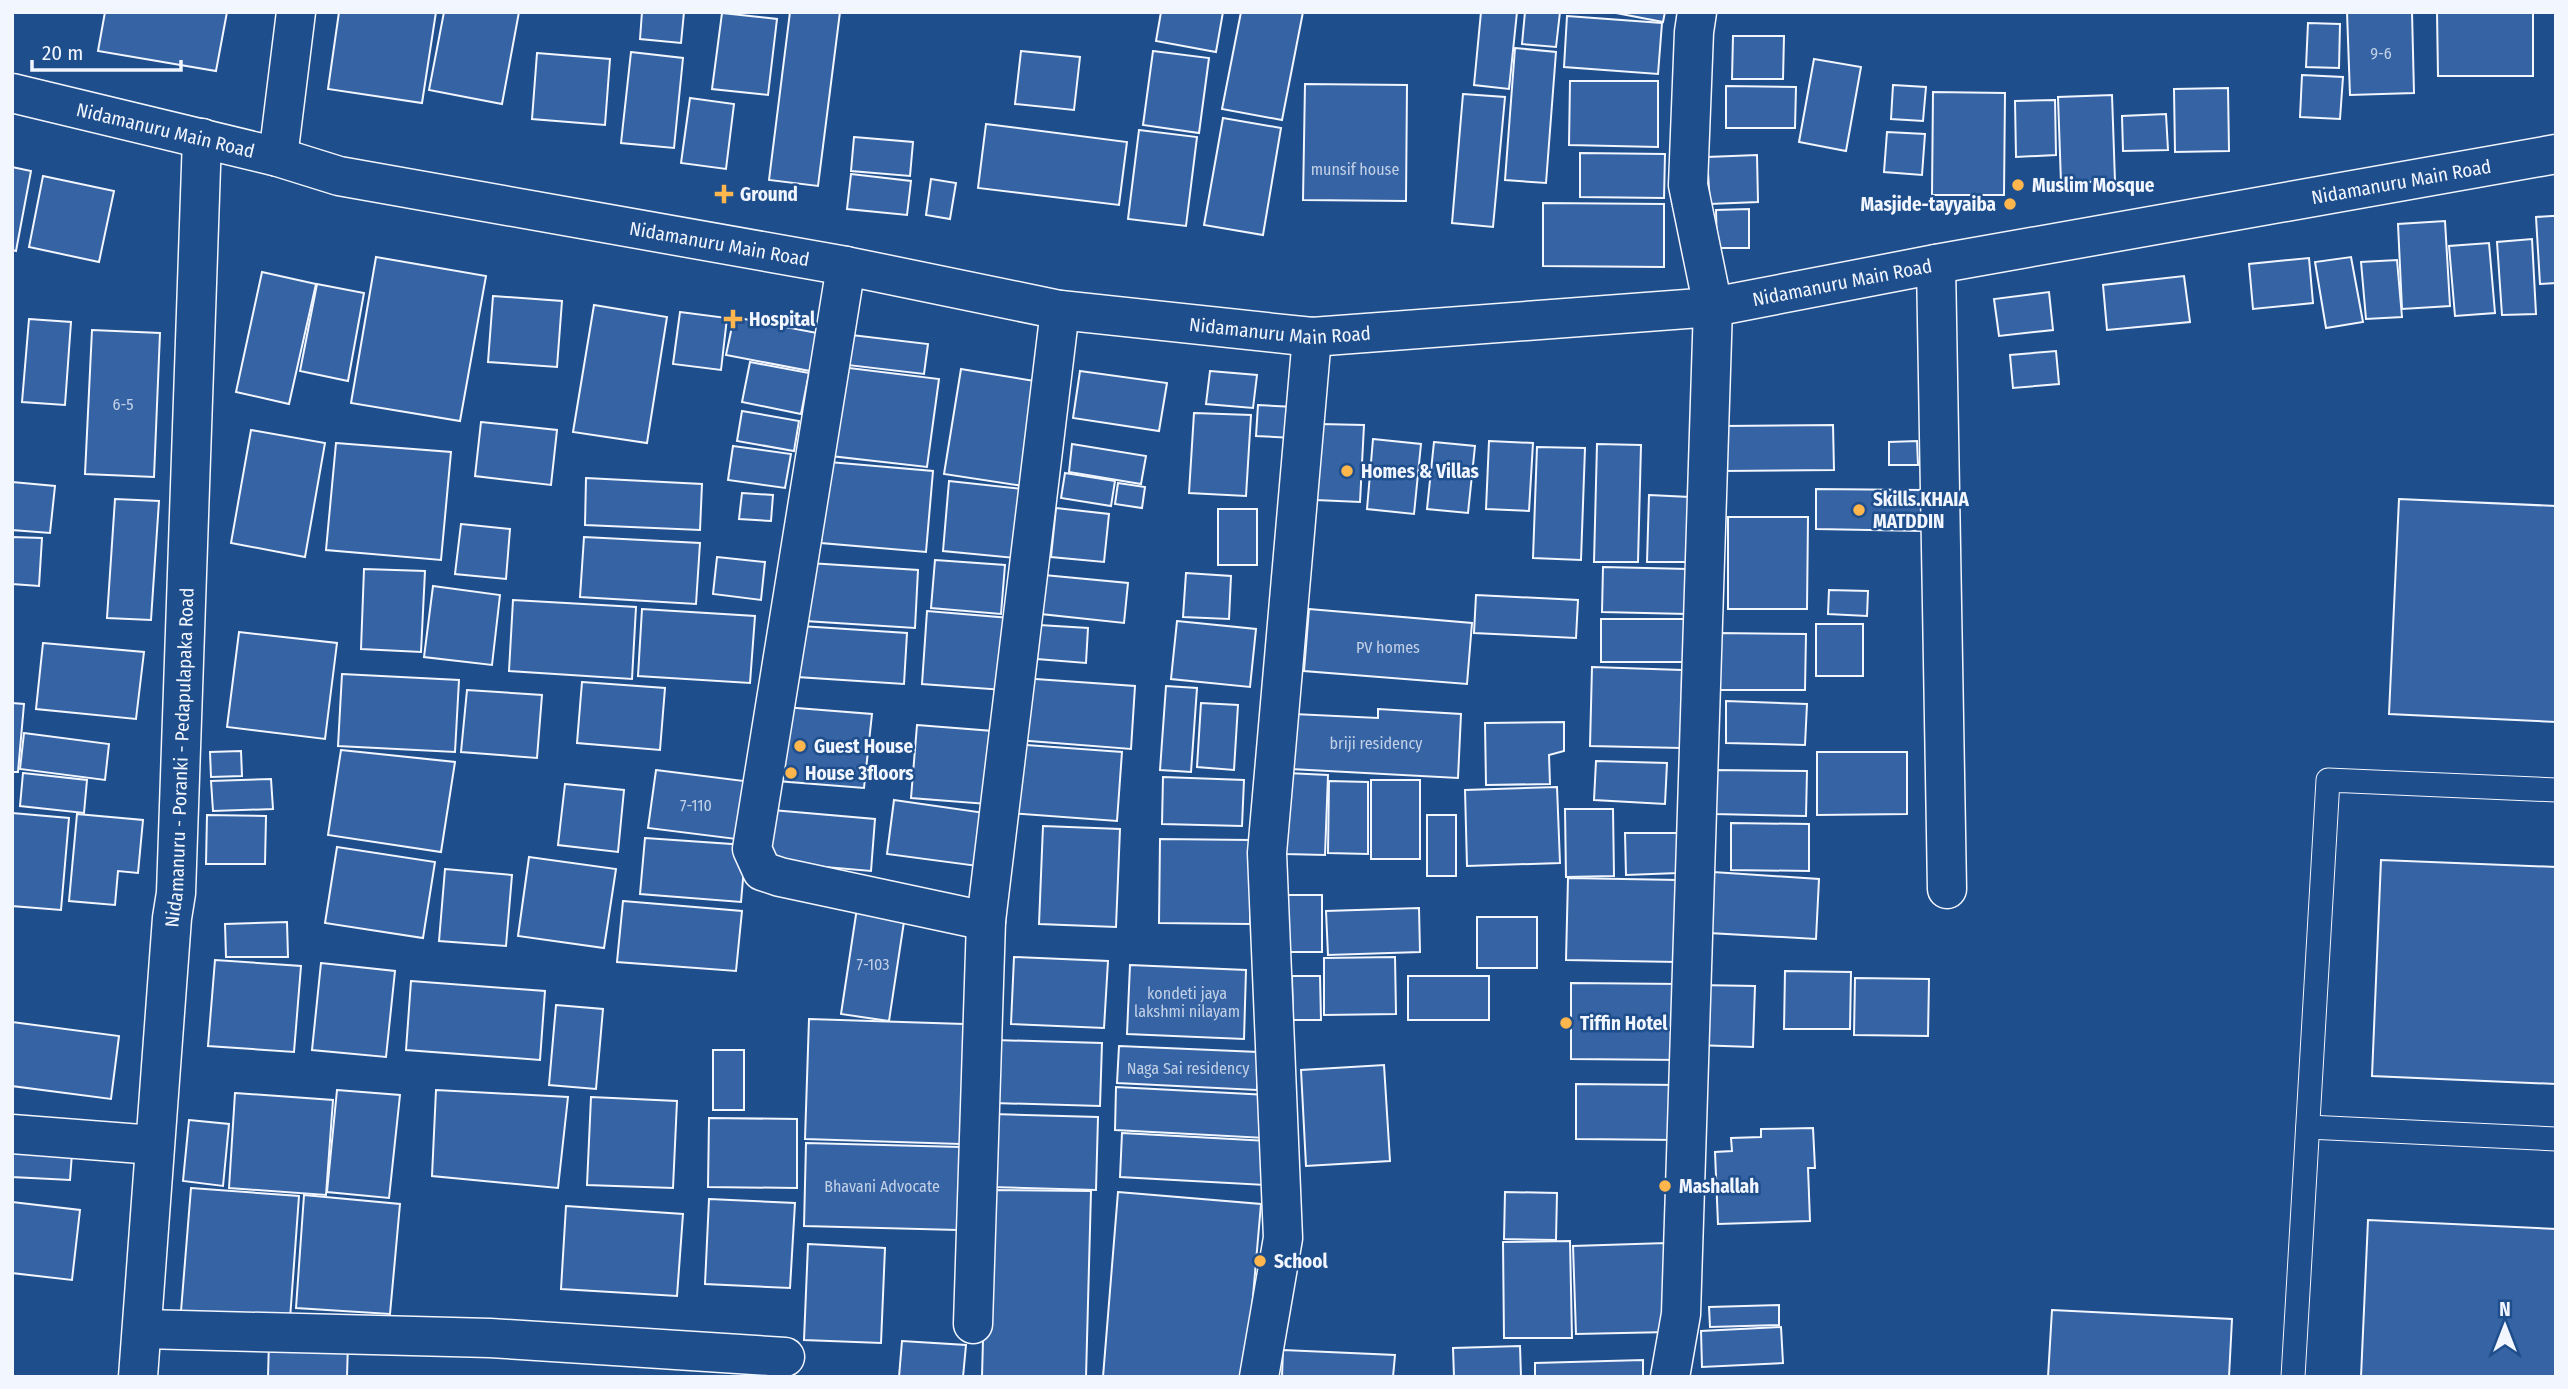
<svg xmlns="http://www.w3.org/2000/svg" width="2568" height="1389" viewBox="0 0 2568 1389" font-family="'Fira Sans Condensed',sans-serif">
	<style>
		.building { fill: #3563a3; stroke: #f2f6ff; stroke-width: 2 }
		.lines { fill: none; stroke-linecap: round; stroke-linejoin: round }
		.service-casing { stroke: #f2f6ff; stroke-width: 25 }
		.minor-casing { stroke: #f2f6ff; stroke-width: 41 }
		.secondary-casing { stroke: #f2f6ff; stroke-width: 41 }
		.service { stroke: #1f4e8c; stroke-width: 23 }
		.minor { stroke: #1f4e8c; stroke-width: 38 }
		.secondary { stroke: #1f4e8c; stroke-width: 38 }
		.poi-dot { fill: #ffb74d; stroke: #1f4e8c; stroke-width: 2.5 }
		.labels { text-anchor: middle; stroke-width: 5; stroke-linejoin: round; paint-order: stroke }
		.number-label { font-size: 16px; fill: #c3d1e8 }
		.street-label { font-size: 19px; fill: #f2f6ff; stroke: #1f4e8c }
		.poi-label { font-size: 19px; font-weight: bold; fill: #f2f6ff; stroke: #1f4e8c; text-anchor: start }
	</style>
	<rect width="100%" height="100%" fill="#1f4e8c"/>
	<g class="building">
		<polygon points="105,12 227,12 216,71 98,51"/>
		<polygon points="339,12 436,12 422,103 328,89"/>
		<polygon points="444,12 519,12 502,104 429,90"/>
		<polygon points="642,12 684,12 681,43 640,39"/>
		<polygon points="790,12 840,12 818,186 769,180"/>
		<polygon points="1161,12 1223,12 1216,52 1156,41"/>
		<polygon points="1241,12 1303,12 1282,120 1222,109"/>
		<polygon points="1481,12 1517,12 1509,89 1474,85"/>
		<polygon points="1525,12 1560,12 1556,47 1522,44"/>
		<polygon points="1611,12 1665,12 1663,22"/>
		<polygon points="2347,12 2412,12 2414,93 2350,95"/>
		<polygon points="2437,12 2533,12 2533,76 2438,76"/>
		<polygon points="722,13 777,19 768,95 712,89"/>
		<polygon points="1567,16 1662,23 1658,74 1564,67"/>
		<polygon points="2308,23 2340,24 2339,68 2306,67"/>
		<polygon points="1733,36 1784,36 1783,79 1732,79"/>
		<polygon points="1515,48 1556,52 1546,183 1505,180"/>
		<polygon points="1021,51 1080,57 1074,110 1015,104"/>
		<polygon points="1153,51 1209,58 1199,133 1143,125"/>
		<polygon points="631,52 683,58 674,148 621,143"/>
		<polygon points="537,53 610,59 605,125 532,119"/>
		<polygon points="1814,59 1861,67 1846,151 1799,142"/>
		<polygon points="2302,75 2343,77 2340,119 2300,117"/>
		<polygon points="1570,81 1658,81 1658,147 1569,145"/>
		<polygon points="1305,84 1407,85 1406,201 1303,200"/>
		<polygon points="1893,85 1926,87 1923,121 1891,119"/>
		<polygon points="1726,86 1796,87 1795,128 1726,128"/>
		<polygon points="2228,88 2229,151 2175,152 2174,89"/>
		<polygon points="1933,92 2005,93 2004,195 1932,195"/>
		<polygon points="1463,94 1505,97 1493,227 1452,223"/>
		<polygon points="2112,95 2115,181 2061,183 2058,97"/>
		<polygon points="690,98 734,104 726,169 681,163"/>
		<polygon points="2055,100 2056,155 2016,157 2015,101"/>
		<polygon points="2166,114 2168,150 2123,151 2122,116"/>
		<polygon points="1223,118 1281,128 1263,235 1204,225"/>
		<polygon points="986,124 1127,142 1119,205 978,188"/>
		<polygon points="1139,130 1197,137 1186,226 1128,219"/>
		<polygon points="1887,132 1925,134 1922,175 1884,172"/>
		<polygon points="854,137 913,142 910,176 851,171"/>
		<polygon points="1580,153 1665,154 1664,198 1580,197"/>
		<polygon points="1757,155 1758,202 1710,204 1707,157"/>
		<polygon points="12,167 31,171 16,251 12,250"/>
		<polygon points="851,174 911,181 907,215 847,209"/>
		<polygon points="43,176 114,191 99,262 29,247"/>
		<polygon points="931,179 956,183 950,219 926,215"/>
		<polygon points="1543,203 1664,204 1664,267 1543,266"/>
		<polygon points="1749,209 1749,248 1717,248 1716,210"/>
		<polygon points="2552,216 2556,216 2556,283 2540,284 2536,217"/>
		<polygon points="2445,221 2450,306 2402,309 2398,224"/>
		<polygon points="2532,239 2536,314 2502,315 2497,242"/>
		<polygon points="2489,243 2495,313 2455,316 2449,246"/>
		<polygon points="376,257 486,276 460,421 351,403"/>
		<polygon points="2351,257 2363,322 2326,328 2315,262"/>
		<polygon points="2309,258 2313,303 2253,309 2249,264"/>
		<polygon points="2397,260 2402,317 2366,319 2361,262"/>
		<polygon points="262,272 316,284 289,404 236,392"/>
		<polygon points="2184,276 2190,322 2107,330 2103,285"/>
		<polygon points="317,284 364,293 348,381 300,371"/>
		<polygon points="2049,292 2053,330 1999,336 1994,299"/>
		<polygon points="493,296 562,301 557,367 488,362"/>
		<polygon points="594,305 667,317 647,443 573,432"/>
		<polygon points="680,312 727,318 721,370 673,364"/>
		<polygon points="734,317 817,333 810,371 726,355"/>
		<polygon points="29,319 71,322 65,405 22,402"/>
		<polygon points="92,330 160,333 154,477 85,474"/>
		<polygon points="843,334 928,344 924,374 839,364"/>
		<polygon points="2056,351 2059,384 2013,388 2010,355"/>
		<polygon points="750,362 809,373 801,414 742,402"/>
		<polygon points="841,367 939,379 927,467 831,456"/>
		<polygon points="961,369 1047,383 1030,487 944,474"/>
		<polygon points="1080,371 1167,383 1159,431 1073,418"/>
		<polygon points="1210,371 1257,375 1253,408 1206,404"/>
		<polygon points="1258,405 1295,407 1293,438 1256,436"/>
		<polygon points="742,411 799,421 794,451 737,441"/>
		<polygon points="1194,413 1251,415 1246,496 1189,493"/>
		<polygon points="481,422 557,430 551,485 475,476"/>
		<polygon points="1320,424 1364,425 1360,502 1316,500"/>
		<polygon points="1833,425 1834,470 1723,471 1723,426"/>
		<polygon points="251,430 325,443 305,557 231,543"/>
		<polygon points="1373,439 1421,444 1414,514 1367,509"/>
		<polygon points="1489,441 1533,443 1529,511 1486,509"/>
		<polygon points="1917,441 1918,465 1889,465 1889,442"/>
		<polygon points="1434,442 1475,446 1468,513 1427,509"/>
		<polygon points="336,443 451,452 441,560 326,550"/>
		<polygon points="1072,444 1146,456 1141,484 1069,472"/>
		<polygon points="1597,444 1641,445 1638,562 1594,562"/>
		<polygon points="733,446 791,454 785,488 728,480"/>
		<polygon points="1537,447 1585,448 1581,560 1533,558"/>
		<polygon points="829,462 933,471 926,552 821,543"/>
		<polygon points="1065,473 1115,481 1111,506 1061,498"/>
		<polygon points="586,478 702,484 700,530 585,525"/>
		<polygon points="949,481 1022,489 1015,558 943,551"/>
		<polygon points="12,482 55,486 50,533 12,530"/>
		<polygon points="1118,483 1145,487 1142,508 1115,504"/>
		<polygon points="1816,489 1922,490 1922,531 1816,529"/>
		<polygon points="742,493 773,495 771,521 739,519"/>
		<polygon points="1649,495 1690,497 1689,562 1647,562"/>
		<polygon points="115,499 159,501 151,620 107,618"/>
		<polygon points="2399,499 2556,506 2556,722 2389,714"/>
		<polygon points="1056,508 1109,514 1104,562 1051,557"/>
		<rect x="1218" y="509" width="39" height="56"/>
		<polygon points="1728,517 1808,517 1807,609 1728,609"/>
		<polygon points="461,524 510,529 506,579 455,574"/>
		<polygon points="12,537 42,538 39,586 12,584"/>
		<polygon points="584,537 700,543 696,604 580,597"/>
		<polygon points="717,557 765,562 761,600 713,594"/>
		<polygon points="935,560 1005,565 1001,614 931,608"/>
		<polygon points="809,563 918,570 915,628 805,621"/>
		<polygon points="1603,567 1688,569 1687,614 1602,612"/>
		<polygon points="364,569 425,571 421,652 361,649"/>
		<polygon points="1186,573 1231,576 1229,619 1183,617"/>
		<polygon points="1044,575 1128,583 1124,623 1041,614"/>
		<polygon points="433,586 500,595 492,665 424,657"/>
		<polygon points="1829,590 1868,591 1867,616 1828,614"/>
		<polygon points="1476,595 1578,600 1576,638 1474,633"/>
		<polygon points="513,600 636,607 632,679 509,671"/>
		<polygon points="642,609 755,616 750,683 638,676"/>
		<polygon points="1309,609 1472,623 1467,684 1304,671"/>
		<polygon points="927,611 1010,618 1004,690 922,684"/>
		<rect x="1601" y="619" width="83" height="43"/>
		<polygon points="1177,621 1256,629 1250,687 1171,679"/>
		<rect x="1816" y="624" width="47" height="52"/>
		<polygon points="1039,625 1088,628 1086,663 1037,659"/>
		<polygon points="800,626 907,633 904,684 797,677"/>
		<polygon points="239,632 337,643 325,739 227,727"/>
		<polygon points="1718,633 1806,634 1805,690 1717,690"/>
		<polygon points="43,643 144,652 136,719 36,709"/>
		<polygon points="1592,667 1682,670 1681,748 1590,746"/>
		<polygon points="342,674 459,680 455,752 338,746"/>
		<polygon points="1021,678 1135,686 1131,749 1017,740"/>
		<polygon points="582,682 665,688 660,750 577,743"/>
		<polygon points="1166,686 1197,688 1191,772 1160,770"/>
		<polygon points="467,690 542,695 537,758 461,752"/>
		<polygon points="1726,701 1807,704 1805,745 1726,743"/>
		<polygon points="12,703 24,704 18,772 12,772"/>
		<polygon points="1201,703 1238,705 1234,770 1197,767"/>
		<polygon points="784,707 872,714 864,788 777,781"/>
		<polygon points="1378,709 1461,714 1458,778 1291,769 1294,714 1378,718"/>
		<polygon points="1564,722 1564,751 1549,755 1550,784 1486,785 1485,723"/>
		<polygon points="917,725 993,731 987,804 911,798"/>
		<polygon points="24,733 109,744 105,780 20,769"/>
		<polygon points="1014,744 1122,752 1117,821 1009,813"/>
		<polygon points="341,750 455,762 441,852 328,835"/>
		<polygon points="241,751 242,776 211,777 210,752"/>
		<polygon points="1817,752 1907,752 1907,814 1817,815"/>
		<polygon points="1596,761 1667,763 1665,804 1594,800"/>
		<polygon points="656,770 744,781 736,839 648,828"/>
		<polygon points="1715,770 1807,771 1806,816 1714,814"/>
		<polygon points="23,773 87,780 84,813 20,806"/>
		<polygon points="1287,773 1328,775 1325,855 1285,854"/>
		<polygon points="1163,777 1244,780 1242,826 1162,824"/>
		<polygon points="271,779 273,809 213,811 211,781"/>
		<rect x="1371" y="780" width="49" height="79"/>
		<polygon points="1329,781 1368,782 1368,854 1328,853"/>
		<polygon points="565,784 624,790 618,852 558,845"/>
		<polygon points="1557,787 1560,863 1467,866 1465,790"/>
		<polygon points="894,800 992,814 985,867 887,854"/>
		<polygon points="1565,809 1613,809 1614,876 1566,877"/>
		<polygon points="772,810 875,819 871,871 767,862"/>
		<polygon points="12,813 69,818 61,910 12,906"/>
		<polygon points="77,814 143,820 138,873 118,871 115,905 69,901"/>
		<polygon points="207,815 266,816 265,864 206,864"/>
		<rect x="1427" y="815" width="29" height="61"/>
		<polygon points="1731,823 1809,824 1809,871 1731,870"/>
		<polygon points="1043,826 1120,829 1116,927 1039,924"/>
		<polygon points="1625,833 1678,833 1678,873 1626,875"/>
		<polygon points="645,838 746,845 741,902 640,894"/>
		<polygon points="1160,839 1250,840 1250,924 1159,923"/>
		<polygon points="337,847 435,862 423,938 325,923"/>
		<polygon points="529,857 616,869 604,948 518,936"/>
		<polygon points="2381,860 2556,867 2556,1084 2372,1076"/>
		<polygon points="445,869 512,875 506,946 439,941"/>
		<polygon points="1713,872 1819,879 1816,939 1709,933"/>
		<polygon points="1568,878 1678,880 1677,962 1566,960"/>
		<rect x="1285" y="895" width="37" height="57"/>
		<polygon points="623,901 742,911 736,971 617,962"/>
		<polygon points="857,908 905,915 889,1021 841,1014"/>
		<polygon points="1419,908 1420,952 1328,955 1326,911"/>
		<rect x="1477" y="917" width="60" height="51"/>
		<polygon points="287,922 288,957 226,957 225,924"/>
		<polygon points="1014,957 1108,961 1104,1028 1011,1024"/>
		<polygon points="1395,957 1396,1014 1324,1015 1324,958"/>
		<polygon points="215,960 301,966 294,1052 208,1046"/>
		<polygon points="321,963 395,971 386,1057 312,1050"/>
		<polygon points="1130,965 1246,970 1244,1039 1127,1034"/>
		<polygon points="1785,971 1851,972 1850,1029 1784,1029"/>
		<polygon points="1292,976 1320,976 1321,1020 1293,1020"/>
		<rect x="1408" y="976" width="81" height="44"/>
		<polygon points="1855,978 1929,979 1928,1036 1854,1035"/>
		<polygon points="411,981 545,991 540,1060 406,1050"/>
		<polygon points="1571,983 1682,984 1682,1060 1571,1059"/>
		<polygon points="1697,985 1755,986 1753,1047 1695,1045"/>
		<polygon points="556,1005 603,1009 596,1089 549,1085"/>
		<polygon points="809,1019 964,1024 960,1144 805,1139"/>
		<polygon points="12,1022 119,1036 111,1099 12,1086"/>
		<polygon points="995,1040 1102,1043 1100,1106 994,1103"/>
		<polygon points="1119,1046 1258,1052 1257,1090 1117,1083"/>
		<rect x="713" y="1050" width="31" height="60"/>
		<polygon points="1384,1065 1390,1161 1306,1166 1301,1070"/>
		<polygon points="1576,1084 1678,1085 1678,1140 1576,1139"/>
		<polygon points="1116,1087 1268,1095 1265,1138 1115,1130"/>
		<polygon points="337,1090 400,1095 389,1198 327,1192"/>
		<polygon points="436,1090 568,1097 558,1188 432,1176"/>
		<polygon points="235,1093 333,1100 326,1195 229,1188"/>
		<polygon points="591,1097 677,1101 673,1188 587,1185"/>
		<polygon points="993,1114 1098,1117 1096,1190 990,1187"/>
		<polygon points="709,1118 797,1119 797,1188 708,1187"/>
		<polygon points="189,1120 229,1124 223,1186 183,1181"/>
		<polygon points="1813,1128 1815,1168 1808,1168 1810,1221 1718,1224 1715,1152 1732,1151 1731,1138 1761,1137 1761,1129"/>
		<polygon points="1122,1133 1268,1141 1265,1185 1120,1177"/>
		<polygon points="806,1143 960,1147 958,1230 804,1226"/>
		<polygon points="12,1150 72,1153 70,1180 12,1177"/>
		<polygon points="191,1188 299,1196 290,1319 181,1311"/>
		<polygon points="987,1190 1091,1191 1086,1377 982,1377"/>
		<polygon points="1118,1192 1261,1204 1246,1377 1103,1377"/>
		<polygon points="1505,1192 1557,1193 1556,1240 1504,1239"/>
		<polygon points="304,1195 400,1204 390,1314 296,1308"/>
		<polygon points="709,1199 795,1203 790,1288 705,1284"/>
		<polygon points="12,1202 80,1210 72,1280 12,1273"/>
		<polygon points="566,1206 683,1214 677,1296 561,1289"/>
		<polygon points="2368,1220 2556,1229 2556,1377 2361,1377"/>
		<polygon points="1570,1241 1572,1338 1504,1338 1503,1242"/>
		<polygon points="1666,1243 1669,1332 1576,1334 1573,1246"/>
		<polygon points="808,1244 885,1248 881,1343 804,1340"/>
		<polygon points="1779,1305 1779,1325 1710,1327 1709,1307"/>
		<polygon points="2052,1310 2232,1319 2229,1377 2048,1377"/>
		<polygon points="1781,1327 1783,1363 1702,1367 1701,1331"/>
		<polygon points="269,1340 348,1342 347,1377 268,1377"/>
		<polygon points="902,1341 966,1345 963,1377 899,1377"/>
		<polygon points="1520,1346 1521,1377 1454,1377 1453,1348"/>
		<polygon points="1283,1350 1395,1355 1393,1377 1282,1377"/>
		<polygon points="1643,1360 1643,1377 1535,1377 1535,1363"/>
	</g>
	<g class="lines">
		<g class="service-casing">
			<g id="service">
				<polyline points="2308,1127 2556,1139"/>
				<polyline points="2293,1377 2328,780 2556,790"/>
			</g>
		</g>
		<g class="minor-casing">
			<g id="minor">
				<polyline points="278,157 296,12"/>
				<polyline points="1936,264 1947,889"/>
				<polyline points="846,266 752,849 762,871 780,877 986,921"/>
				<polyline points="12,1134 154,1145"/>
				<polyline points="973,1324 986,921 1060,310"/>
				<polyline points="143,1329 490,1338 785,1357"/>
				<polyline points="1259,1377 1283,1238 1267,853 1312,337"/>
				<polyline points="1670,1377 1681,1314 1713,307 1688,185 1694,32 1697,12"/>
			</g>
		</g>
		<g class="secondary-casing">
			<g id="secondary">
				<path id="s1" d="M12 93 278 157 339 176 846 266 1060 310 1312 337 1713 307 1936 264 2556 154"/>
				<path id="s2" d="M138 1377 172 918 176 893 202 138"/>
			</g>
		</g>
		<use href="#service" class="service"/>
		<use href="#minor" class="minor"/>
		<use href="#secondary" class="secondary"/>
	</g>
	<g class="poi-dot">
		<circle cx="2018" cy="185" r="7"/>
		<path d="M720.5 183.5h7v7h7v7h-7v7h-7v-7h-7v-7h7z"/>
		<circle cx="2010" cy="204" r="7"/>
		<path d="M729.5 308.5h7v7h7v7h-7v7h-7v-7h-7v-7h7z"/>
		<circle cx="1347" cy="471" r="7"/>
		<circle cx="1859" cy="510" r="7"/>
		<circle cx="800" cy="746" r="7"/>
		<circle cx="791" cy="773" r="7"/>
		<circle cx="1566" cy="1023" r="7"/>
		<circle cx="1665" cy="1186" r="7"/>
		<circle cx="1260" cy="1261" r="7"/>
	</g>
	<g class="labels">
		<g class="number-label">
			<text x="2381" y="59">9-6</text>
			<text x="1355" y="175">munsif house</text>
			<text x="123" y="410">6-5</text>
			<text x="1388" y="653">PV homes</text>
			<text x="1376" y="749">briji residency</text>
			<text x="696" y="811">7-110</text>
			<text x="873" y="970">7-103</text>
			<text x="1187" y="999">kondeti jaya<tspan x="1187" dy="18">lakshmi nilayam</tspan></text>
			<text x="1188" y="1074">Naga Sai residency</text>
			<text x="882" y="1192">Bhavani Advocate</text>
		</g>
		<g class="street-label">
			<text dy="7" stroke="none"><textPath href="#s1" startOffset="158">Nidamanuru Main Road</textPath></text>
			<text dy="7" stroke="none"><textPath href="#s1" startOffset="2426">Nidamanuru Main Road</textPath></text>
			<text dy="7" stroke="none"><textPath href="#s1" startOffset="724">Nidamanuru Main Road</textPath></text>
			<text dy="7" stroke="none"><textPath href="#s1" startOffset="1858">Nidamanuru Main Road</textPath></text>
			<text dy="7" stroke="none"><textPath href="#s1" startOffset="1292">Nidamanuru Main Road</textPath></text>
			<text dy="7" stroke="none"><textPath href="#s2" startOffset="621">Nidamanuru - Poranki - Pedapulapaka Road</textPath></text>
		</g>
		<g class="poi-label">
			<text x="2032" y="192">Muslim Mosque</text>
			<text x="740" y="201">Ground</text>
			<text x="1996" y="211" text-anchor="end">Masjide-tayyaiba</text>
			<text x="749" y="326">Hospital</text>
			<text x="1361" y="478">Homes &amp; Villas</text>
			<text x="1873" y="506">Skills.KHAIA<tspan x="1873" dy="22">MATDDIN</tspan></text>
			<text x="814" y="753">Guest House</text>
			<text x="805" y="780">House 3floors</text>
			<text x="1580" y="1030">Tiffin Hotel</text>
			<text x="1679" y="1193">Mashallah</text>
			<text x="1274" y="1268">School</text>
		</g>
	</g>
	<rect width="2568" height="1389" fill="none" stroke="#f2f6ff" stroke-width="28"/>
	<g transform="translate(2505 1326)" stroke="#1f4e8c" stroke-width="5" paint-order="stroke">
	<path d="M0-5L12 26L0 18L-12 26Z" fill="#f2f6ff"/>
	<text y="-10" font-size="19" font-weight="bold" text-anchor="middle" fill="#f2f6ff">N</text>
	</g>
	<path d="M32 60v10h149v-10" fill="none" stroke="#f2f6ff" stroke-width="3.5"/>
	<text x="42" y="60" font-size="21" fill="#f2f6ff" stroke="#1f4e8c" stroke-width="5" paint-order="stroke">20 m</text>
</svg>
